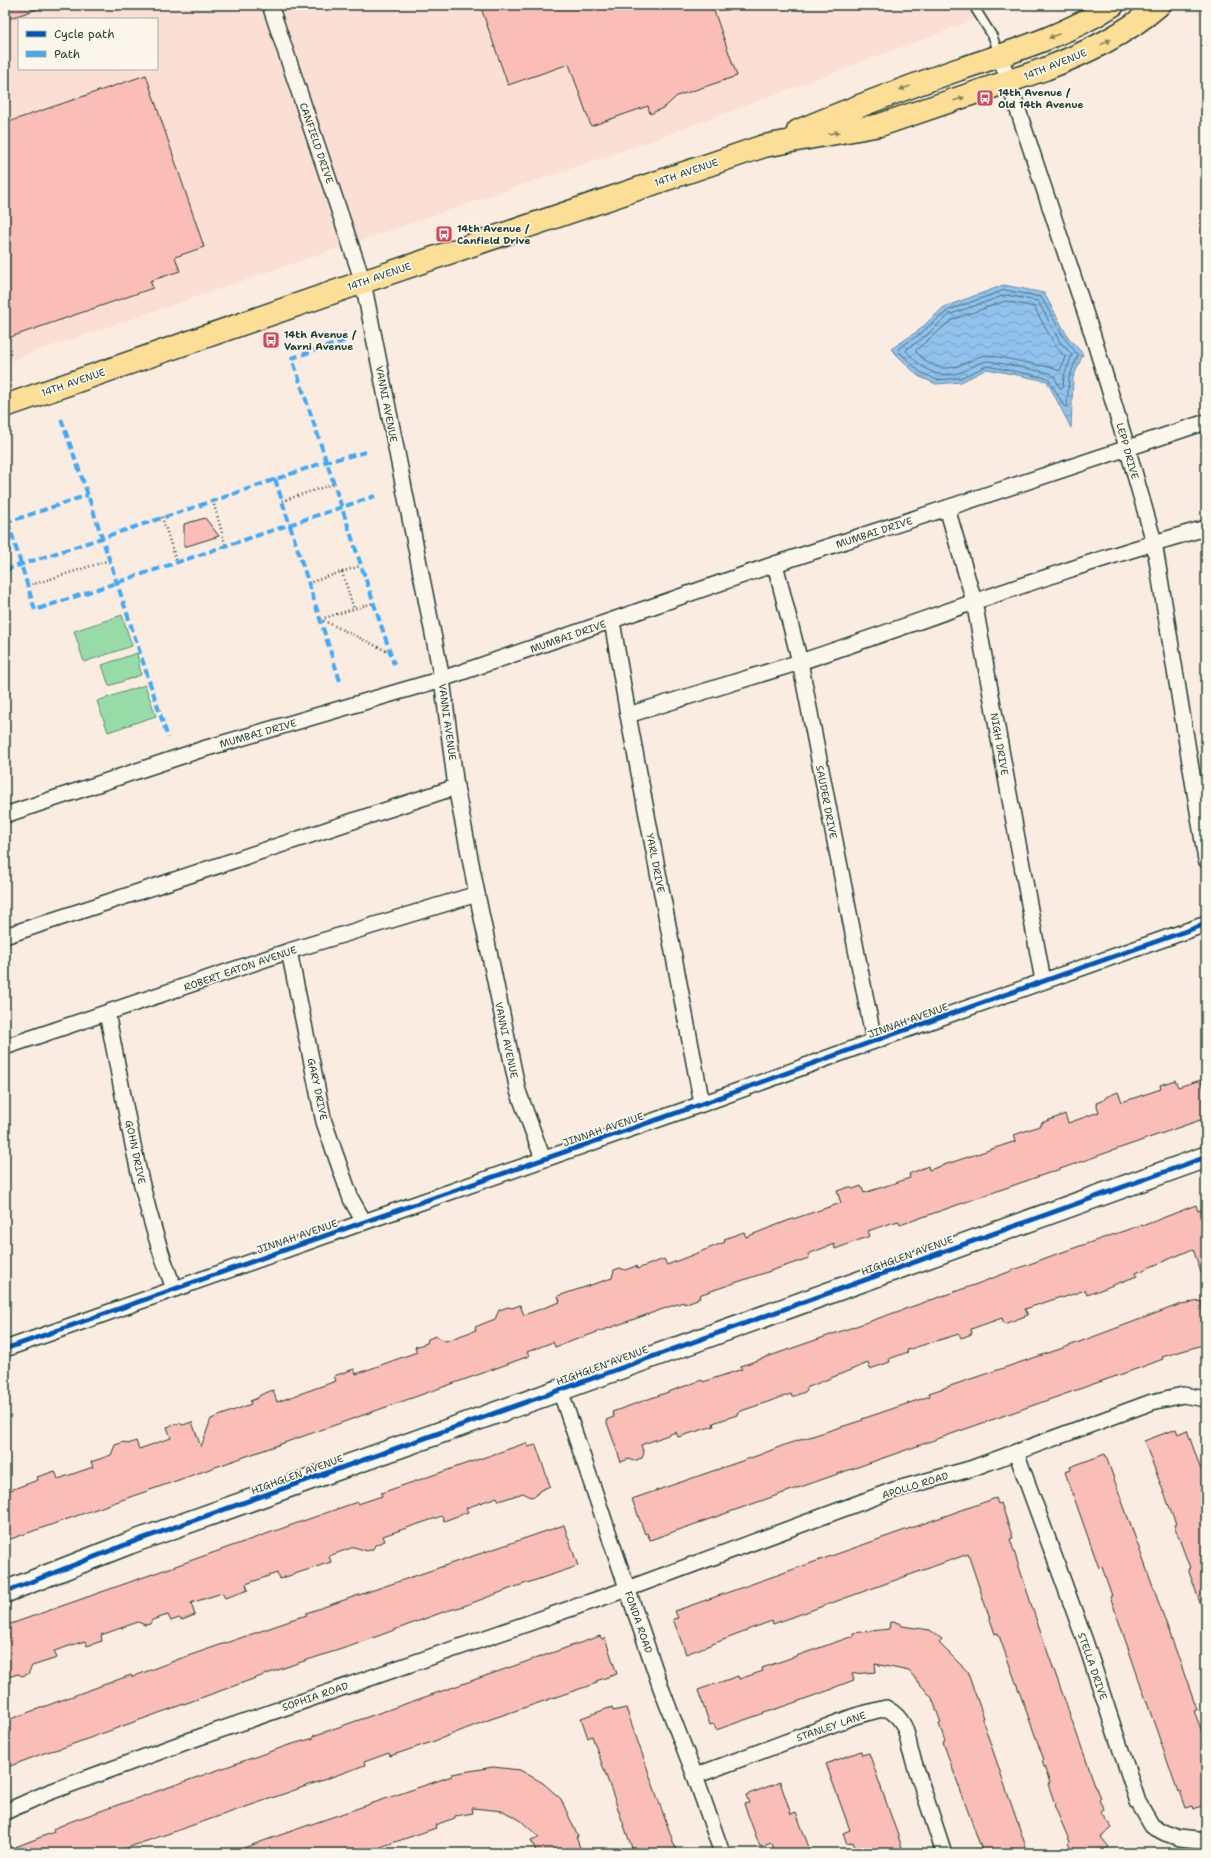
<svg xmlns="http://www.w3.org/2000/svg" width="1211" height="1858" viewBox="0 0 1211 1858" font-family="'Shantell Sans',sans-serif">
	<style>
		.built { fill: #fbded4; fill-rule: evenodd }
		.green { fill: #97dba7; stroke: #5b8c6e }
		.water { fill: url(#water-waves); stroke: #638da3 }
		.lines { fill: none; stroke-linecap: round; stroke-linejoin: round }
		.shore { stroke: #4d727e; stroke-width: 1 }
		.building { fill: #fabeb7; stroke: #1f3d34 }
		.lane-casing { stroke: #1f3d34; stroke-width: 11 }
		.street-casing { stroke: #1f3d34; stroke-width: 18 }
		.secondary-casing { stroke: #1f3d34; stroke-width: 24 }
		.primary-casing { stroke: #1f3d34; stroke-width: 25 }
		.path { stroke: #1f3d34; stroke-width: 2.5; stroke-dasharray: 1 3; stroke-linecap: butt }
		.lane { stroke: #fbf7ec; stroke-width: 8 }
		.street { stroke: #fbf7ec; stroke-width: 15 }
		.secondary { stroke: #fbf7ec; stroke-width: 21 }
		.primary { stroke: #fdde96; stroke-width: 22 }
		.quiet { stroke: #3fa9f5; stroke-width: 4; stroke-dasharray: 8 4; stroke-linecap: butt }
		.cycleway-casing { stroke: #fbf7ec; stroke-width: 8 }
		.cycleway { stroke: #0057b8; stroke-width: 5 }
		.oneway { fill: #838560 }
		.labels { text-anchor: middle; stroke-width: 3.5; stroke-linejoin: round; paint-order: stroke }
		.street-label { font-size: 10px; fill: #1f3d34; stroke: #fbf7ec }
		.poi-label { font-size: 10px; font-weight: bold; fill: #1f3d34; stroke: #fbf7ec; text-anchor: start }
	</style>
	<defs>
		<pattern id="water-waves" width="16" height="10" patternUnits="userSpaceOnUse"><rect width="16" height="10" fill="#91c2ed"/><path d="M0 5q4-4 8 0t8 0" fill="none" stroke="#769fc1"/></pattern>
	</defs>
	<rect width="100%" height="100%" fill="#fbece1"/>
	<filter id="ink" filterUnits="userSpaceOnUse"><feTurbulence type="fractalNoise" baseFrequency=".025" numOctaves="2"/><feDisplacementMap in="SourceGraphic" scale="8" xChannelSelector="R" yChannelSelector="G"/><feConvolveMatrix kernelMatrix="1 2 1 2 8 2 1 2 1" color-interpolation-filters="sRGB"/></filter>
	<g filter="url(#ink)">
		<path class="built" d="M5 5H1005L955 27 645 143 5 362ZM19 19H157V69H19Z"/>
		<g class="green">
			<polygon points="122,615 132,646 84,662 74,631"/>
			<polygon points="137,653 141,675 109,686 102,665"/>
			<polygon points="145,685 156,716 108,732 97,701"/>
		</g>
		<polygon class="water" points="1004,285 1044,293 1068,337 1083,354 1073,378 1071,428 1047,381 987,369 961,382 936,384 918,376 891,349 918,331 944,307"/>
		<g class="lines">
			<g class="shore">
				<polygon points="1005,290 1041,297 1065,339 1078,355 1069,378 1067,407 1064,406 1048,378 987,366 960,378 937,380 920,372 898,351 899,348 920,334 947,311"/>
				<path d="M1006 295 1038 301 1060 342 1072 355 1064 376 1063 388H1060L1054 376 1050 373 989 361C981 361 973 366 966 370 939 382 924 370 906 351L907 349 923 338 949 315Z"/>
				<path d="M1006 301 1034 307 1055 345 1065 357 1060 371 1049 367 988 355C981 355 976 358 970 361 946 372 934 371 916 352V350L952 320Z"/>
			</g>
		</g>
		<g class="building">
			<polygon points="5,5 43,5 43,7 5,20"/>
			<polygon points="480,5 712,5 737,76 677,96 665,107 650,114 648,106 591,126 569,64 508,85"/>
			<polygon points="146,75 204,247 175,257 180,271 150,281 153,288 5,339 5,123"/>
			<polygon points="205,518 219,536 184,547 184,524"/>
			<polygon points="1175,1080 1178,1087 1201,1080 1206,1094 1206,1118 900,1225 899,1221 891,1223 868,1231 870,1236 835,1249 834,1244 808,1254 809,1258 699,1295 700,1298 684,1304 683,1302 555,1347 553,1342 527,1352 529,1356 483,1373 5,1541 5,1492 38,1480 37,1477 55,1471 58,1479 93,1467 91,1462 111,1455 115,1445 124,1442 128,1444 136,1441 139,1449 171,1438 167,1427 179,1423 183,1425 192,1422 201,1447 211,1419 251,1404 250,1401 258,1398 260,1395 273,1390 277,1402 336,1381 334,1376 354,1369 356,1374 417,1352 415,1347 427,1343 428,1339 436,1336 446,1341 476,1330 475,1327 495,1319 499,1310 508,1307 512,1308 520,1305 524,1315 560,1302 558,1296 612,1278 614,1270 620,1268 625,1270 636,1266 637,1269 664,1259 667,1265 725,1242 724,1239 744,1232 746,1237 787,1221 841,1203 837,1191 849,1187 853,1189 861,1186 864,1193 910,1178 909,1174 928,1166 929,1170 1016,1141 1014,1135 1042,1125 1041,1123 1063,1115 1065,1114 1068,1123 1099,1112 1096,1103 1104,1100 1106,1097 1118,1092 1122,1102 1161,1089 1160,1085"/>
			<polygon points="1196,1205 1198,1211 1206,1208 1206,1280 1204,1281 1193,1249 1136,1273 1137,1276 1087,1295 1085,1290 1062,1298 1061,1297 1025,1309 1028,1315 1004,1324 1002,1318 971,1329 972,1334 961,1338 959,1334 907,1350 908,1352 889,1359 890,1362 870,1369 868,1363 806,1388 807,1391 792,1397 791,1394 744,1410 737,1413 737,1415 713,1423 714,1426 678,1437 676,1432 641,1445 644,1453 642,1458 633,1461 629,1459 621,1462 606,1420 614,1417 612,1412 702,1380 703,1382 742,1369 741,1366 977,1284 1051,1256 1141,1225 1142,1226"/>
			<polygon points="1201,1301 1206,1329 1206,1344 1162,1357 1163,1359 1142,1367 650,1540 647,1533 645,1534 632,1499 759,1455 787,1444 863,1420 862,1419 930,1396 929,1393 947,1387 1066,1347 1181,1304"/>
			<polygon points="1176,1429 1178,1434 1187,1430 1206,1484 1206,1613 1204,1614 1188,1569 1190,1568 1174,1525 1176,1524 1144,1441"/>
			<polygon points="526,1443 528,1447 536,1445 550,1486 539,1491 537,1495 531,1497 523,1493 499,1501 497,1497 466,1508 468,1512 444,1521 442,1516 383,1536 385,1541 375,1545 373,1549 367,1551 354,1547 329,1556 331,1562 307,1570 279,1579 277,1573 246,1584 248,1590 225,1598 222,1593 191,1603 195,1615 182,1620 179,1618 171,1621 168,1615 152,1620 150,1624 145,1625 138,1622 101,1635 102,1641 87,1646 85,1641 54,1651 57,1658 32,1666 28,1674 22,1676 18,1674 5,1678 5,1626 357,1502 358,1504 382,1496 381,1493"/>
			<polygon points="1105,1454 1174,1645 1197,1710 1194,1711 1206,1742 1206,1804 1194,1809 1193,1806 1186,1808 1180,1791 1178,1792 1110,1596 1112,1596 1102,1567 1099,1568 1065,1472 1071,1470 1070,1467"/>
			<polygon points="996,1498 998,1504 1001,1503 1013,1538 1010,1539 1038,1625 1100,1799 1099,1800 1104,1810 1100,1812 1112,1828 1101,1837 1109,1847 1100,1853 1075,1853 1068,1844 1070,1842 1054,1805 1055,1804 1048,1784 1050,1783 1042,1761 1044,1760 998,1633 995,1634 968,1554 773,1624 772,1621 747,1630 747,1631 686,1654 673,1619 678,1618 675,1611"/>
			<polygon points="564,1525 578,1566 515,1587 461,1607 446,1611 351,1646 292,1665 62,1748 47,1752 5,1768 5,1721 81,1693 131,1675 132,1677 179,1659 290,1621 290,1620 307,1615 306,1613 356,1596"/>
			<polygon points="890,1622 900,1623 902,1626 930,1630 942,1639 939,1643 967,1671 984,1718 982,1719 1028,1853 983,1853 943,1742 945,1741 939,1724 941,1723 932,1698 909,1671 875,1664 876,1672 852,1674 854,1680 833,1688 833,1689 716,1730 714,1724 710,1725 698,1690 738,1676 739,1679 763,1671 762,1668 853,1636 853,1633 889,1629"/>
			<polygon points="600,1636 602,1639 605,1638 617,1674 596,1681 597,1683 491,1719 432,1742 390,1756 389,1753 364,1762 365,1765 298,1789 112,1853 5,1853 5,1851 54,1832 53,1829 72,1821 289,1745 314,1738 313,1736"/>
			<polygon points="612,1707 613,1711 626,1708 677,1853 634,1853 632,1848 592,1736 588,1738 581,1718"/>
			<polygon points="861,1751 862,1755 869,1753 904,1853 857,1853 853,1842 847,1844 843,1833 850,1830 826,1764"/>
			<polygon points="493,1767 520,1770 543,1783 561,1799 578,1837 576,1837 582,1853 537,1853 531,1840 539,1837 520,1820 503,1811 472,1808 473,1813 455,1816 455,1818 435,1825 436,1828 363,1853 235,1853 235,1851 306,1826 452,1776 452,1774"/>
			<polygon points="780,1782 791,1814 796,1812 811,1853 775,1853 772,1843 760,1847 744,1804 749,1803 746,1795"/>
		</g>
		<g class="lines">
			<g class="lane-casing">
				<polyline id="lane" points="973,5 993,37 999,55"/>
			</g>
			<g class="street-casing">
				<g id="street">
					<polyline points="270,5 363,282 442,679 456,787 477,894 518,1091 543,1159"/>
					<polyline points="1000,56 1092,333 1127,447 1154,542 1206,860"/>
					<polyline points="947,508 974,601 1043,981"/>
					<polyline points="775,564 800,662 874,1041"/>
					<polyline points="612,621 628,715 702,1104"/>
					<path d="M628 715C685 697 743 680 800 662 935 617 1068 566 1206 528"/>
					<polyline points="5,815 200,750 442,679 775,564 947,508 1206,422"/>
					<polyline points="5,936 456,787"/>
					<polyline points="289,951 324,1122 351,1199 364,1222"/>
					<path d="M107 1013C126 1105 139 1201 174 1288"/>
					<polyline points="5,1047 289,951 477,894"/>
					<polyline points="5,1349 364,1222 702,1104 874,1041 1206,924"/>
					<polyline points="560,1390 661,1688 695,1776 722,1853"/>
					<polyline points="1016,1452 1085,1641 1138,1802 1152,1826 1165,1833 1179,1838 1206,1841"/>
					<path d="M695 1776 855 1716 886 1708C904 1718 907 1731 910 1750L944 1853"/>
					<polyline points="5,1812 47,1793 191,1740 627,1589 894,1490 970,1469 1152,1402 1183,1395 1206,1399"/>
				</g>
			</g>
			<g class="secondary-casing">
				<polyline id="secondary" points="5,1592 130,1543 560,1390 1206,1157"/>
			</g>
			<g class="primary-casing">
				<g id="primary">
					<path d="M798 131C850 109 903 89 957 70 1011 52 1065 36 1113 5"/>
					<path d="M5 406 363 282 764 146 880 125 1045 69C1086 53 1126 34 1159 5"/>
				</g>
			</g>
			<g class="path">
				<polyline points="213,501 226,547"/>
				<polyline points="282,501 333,484"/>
				<polyline points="162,517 177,563"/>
				<polyline points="342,572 354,609"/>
				<polyline points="308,583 360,566"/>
				<polyline points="28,586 110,560"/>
				<polyline points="320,619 389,652"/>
				<polyline points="321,619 373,603"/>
			</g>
			<use href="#lane" class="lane"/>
			<use href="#street" class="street"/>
			<use href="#secondary" class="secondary"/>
			<use href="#primary" class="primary"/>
			<g class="quiet">
				<polyline points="344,341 292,358 394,664"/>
				<polyline points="61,419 88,495 168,738"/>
				<polyline points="275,479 340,681"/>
				<polyline points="8,522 35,610 375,496"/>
				<polyline points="5,523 88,495"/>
				<polyline points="5,570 213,501 325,462 366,452"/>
			</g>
			<g class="cycleway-casing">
				<g id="cycleway">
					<polyline points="5,1349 364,1222 702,1104 874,1041 1206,924"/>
					<polyline points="5,1592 130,1543 560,1390 1206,1157"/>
				</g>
			</g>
			<use href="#cycleway" class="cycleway"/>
		</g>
		<defs><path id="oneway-solid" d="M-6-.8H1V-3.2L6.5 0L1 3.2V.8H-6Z"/></defs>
		<g class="oneway">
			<use href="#oneway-solid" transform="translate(1054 36) rotate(157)"/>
			<use href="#oneway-solid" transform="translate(1106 42) rotate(-29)"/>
			<use href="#oneway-solid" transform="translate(905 88) rotate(161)"/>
			<use href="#oneway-solid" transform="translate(959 99) rotate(-19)"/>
			<use href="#oneway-solid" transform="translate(834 133) rotate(-9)"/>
		</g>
	</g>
	<defs>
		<g id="bus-square" transform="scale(0.9)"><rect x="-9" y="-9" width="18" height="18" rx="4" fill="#d1495b" stroke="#fbf7ec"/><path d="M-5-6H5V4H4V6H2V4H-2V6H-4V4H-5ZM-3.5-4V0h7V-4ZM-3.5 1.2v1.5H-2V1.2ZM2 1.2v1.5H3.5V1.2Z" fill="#fff"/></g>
	</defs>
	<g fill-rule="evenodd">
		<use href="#bus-square" x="985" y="98"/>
		<use href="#bus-square" x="444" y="234"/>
		<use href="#bus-square" x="271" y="340"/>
	</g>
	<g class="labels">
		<g class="street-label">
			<text transform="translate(1055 64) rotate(-22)" y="4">14TH AVENUE</text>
			<text transform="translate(317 143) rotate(71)" y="4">CANFIELD DRIVE</text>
			<text transform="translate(686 172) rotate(-19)" y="4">14TH AVENUE</text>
			<text transform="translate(379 276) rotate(-19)" y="4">14TH AVENUE</text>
			<text transform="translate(73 382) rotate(-19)" y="4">14TH AVENUE</text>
			<text transform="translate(387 404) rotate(79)" y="4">VANNI AVENUE</text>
			<text transform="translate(1128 451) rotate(74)" y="4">LEPP DRIVE</text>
			<text transform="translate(874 532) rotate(-18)" y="4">MUMBAI DRIVE</text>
			<text transform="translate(568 636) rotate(-19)" y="4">MUMBAI DRIVE</text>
			<text transform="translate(448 722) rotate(82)" y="4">VANNI AVENUE</text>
			<text transform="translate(258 733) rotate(-16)" y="4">MUMBAI DRIVE</text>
			<text transform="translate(1000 744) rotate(80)" y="4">NIGH DRIVE</text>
			<text transform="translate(827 802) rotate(79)" y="4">SAUDER DRIVE</text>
			<text transform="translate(656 863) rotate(79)" y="4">YARL DRIVE</text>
			<text transform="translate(240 968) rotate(-19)" y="4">ROBERT EATON AVENUE</text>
			<text transform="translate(908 1020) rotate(-20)" y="4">JINNAH AVENUE</text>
			<text transform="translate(507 1040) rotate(78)" y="4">VANNI AVENUE</text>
			<text transform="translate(318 1089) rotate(78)" y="4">GARY DRIVE</text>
			<text transform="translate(603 1129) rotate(-19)" y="4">JINNAH AVENUE</text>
			<text transform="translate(136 1152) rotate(78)" y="4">GOHN DRIVE</text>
			<text transform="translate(297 1236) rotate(-19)" y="4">JINNAH AVENUE</text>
			<text transform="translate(907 1255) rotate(-20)" y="4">HIGHGLEN AVENUE</text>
			<text transform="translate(602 1365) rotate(-20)" y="4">HIGHGLEN AVENUE</text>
			<text transform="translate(297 1474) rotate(-20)" y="4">HIGHGLEN AVENUE</text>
			<text transform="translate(915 1485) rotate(-17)" y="4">APOLLO ROAD</text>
			<text transform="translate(639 1622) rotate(71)" y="4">FONDA ROAD</text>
			<text transform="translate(1093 1666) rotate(71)" y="4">STELLA DRIVE</text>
			<text transform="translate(315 1696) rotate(-19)" y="4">SOPHIA ROAD</text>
			<text transform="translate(831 1726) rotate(-19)" y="4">STANLEY LANE</text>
		</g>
		<g class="poi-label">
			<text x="998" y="96">14th Avenue /<tspan x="998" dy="12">Old 14th Avenue</tspan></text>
			<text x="457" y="232">14th Avenue /<tspan x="457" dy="12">Canfield Drive</tspan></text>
			<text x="284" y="338">14th Avenue /<tspan x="284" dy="12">Varni Avenue</tspan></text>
		</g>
	</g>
	<rect width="1211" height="1858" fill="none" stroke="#fbf7ec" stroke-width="20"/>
	<rect x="10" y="10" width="1191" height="1838" fill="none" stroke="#1f3d34" stroke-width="1.5" filter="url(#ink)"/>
	<rect x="18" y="18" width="140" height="52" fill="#fbf7ec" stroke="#a3ada2"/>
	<rect x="26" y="31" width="20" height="6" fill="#0057b8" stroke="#a3ada2"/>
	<text x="54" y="38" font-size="12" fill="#1f3d34">Cycle path</text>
	<rect x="26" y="51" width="20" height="6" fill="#3fa9f5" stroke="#a3ada2"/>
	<text x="54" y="58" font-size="12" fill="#1f3d34">Path</text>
</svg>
